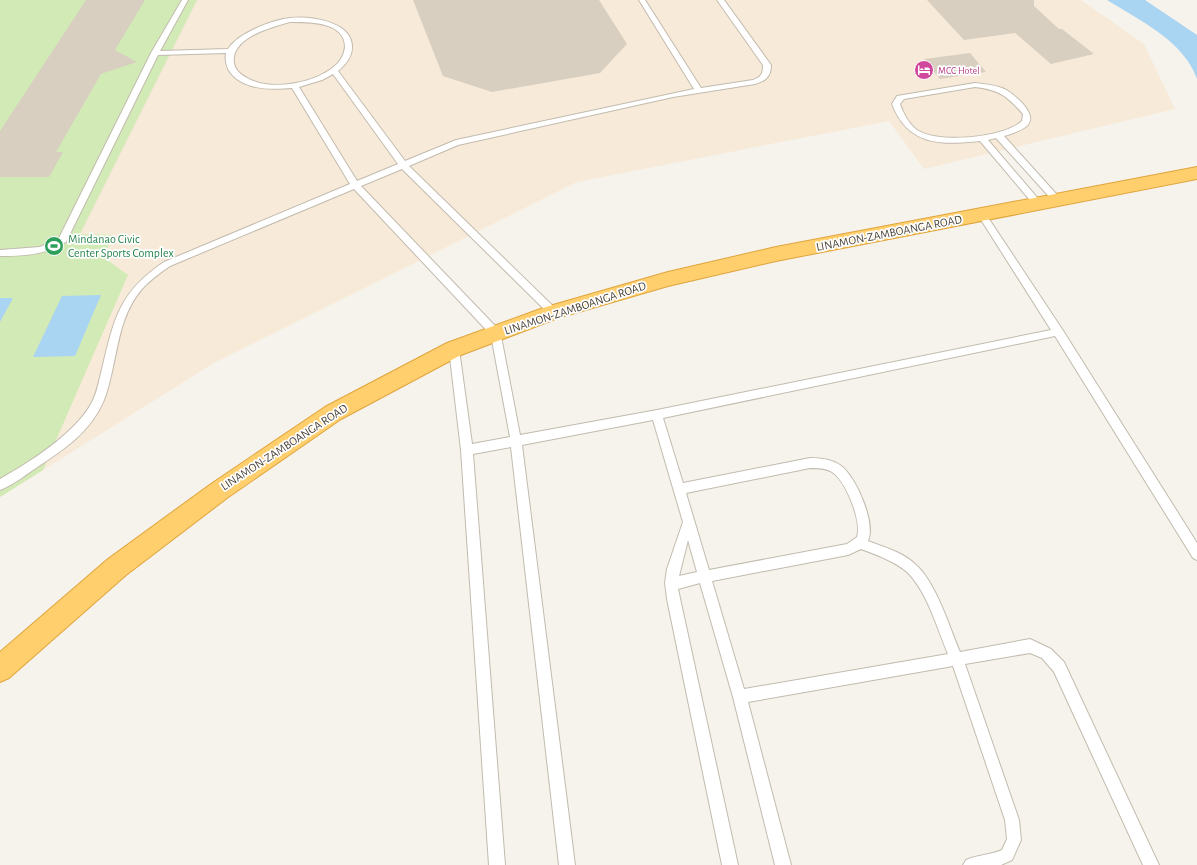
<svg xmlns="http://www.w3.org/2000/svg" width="1197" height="865" viewBox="0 0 1197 865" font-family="'Alegreya Sans',sans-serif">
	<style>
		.commercial { fill: #f7ead8 }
		.green { fill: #d2eab5 }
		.water { fill: #a9d4f2 }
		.building { fill: #d8cfc1 }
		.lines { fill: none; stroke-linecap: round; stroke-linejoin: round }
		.lane-casing { stroke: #c2bbae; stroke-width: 2 }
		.highway-casing { stroke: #e0a43c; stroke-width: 2 }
		.lane { fill: #fff; fill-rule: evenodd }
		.highway { fill: #ffcf6e; fill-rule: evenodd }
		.labels { text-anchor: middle; stroke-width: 3.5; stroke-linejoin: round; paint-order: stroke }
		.far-hotel-label { font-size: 10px; fill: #b23c85; stroke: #fff; text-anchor: start }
		.street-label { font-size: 12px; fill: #4b4439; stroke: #fff }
		.leisure-label { font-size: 12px; fill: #27864d; stroke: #fff; text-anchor: start }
	</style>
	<rect width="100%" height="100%" fill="#f6f3ec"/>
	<polygon class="commercial" points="0,0 1081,0 1144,44 1175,109 924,169 889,121 577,182 214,363 0,497"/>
	<polygon class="green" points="0,0 197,0 80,234 114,235 103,257 128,275 43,470 0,497"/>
	<g class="water">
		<path d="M1107 0H1145L1197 35V79C1184 41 1139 20 1107 0Z"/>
		<polygon points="101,295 75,356 33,357 62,296"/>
		<polygon points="0,298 13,298 0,322"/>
	</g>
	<g class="building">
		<polygon points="86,0 145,0 115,50 137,62 101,74 56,152 63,152 49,177 0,177 0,131"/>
		<polygon points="413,0 599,0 627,44 600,73 492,92 443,76"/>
		<polygon points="927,0 1034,0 1034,6 1059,29 1062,29 1094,54 1051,64 1015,33 964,40"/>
		<polygon points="970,53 986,72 940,79 924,59"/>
	</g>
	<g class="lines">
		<g class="lane-casing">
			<g id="lane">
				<path d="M182 0H188L160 51 228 49C238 33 272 20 290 18 310 16 353 21 352 48 352 57 345 65 338 71L405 161 456 140 694 89 639 0H645L701 88 753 80C761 77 763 74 763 65L717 0H724L771 65C771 76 766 81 755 84L673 97 458 145 409 166 556 309 558 312 556 315H550L402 169 361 186 500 331 520 435 657 410 1051 330 978 215 982 212 985 213 1062 329 1197 543V560L1193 558 1055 336 663 418 683 483 810 458C820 458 831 459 840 465 856 476 876 523 868 541 884 547 902 552 915 564 936 582 949 626 960 652L1030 639 1051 649 1064 662 1159 865H1143L1054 672 1042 658 1030 653 965 664 1019 820 1021 840 1012 860 1001 865H963L966 860C977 855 990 855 1002 850L1007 839 1005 820 953 666 748 702 791 865H775L733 697 700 583 678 589 738 865H722L667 599 665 583 667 569 683 522 653 420 522 445 575 865H559L511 447 473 454 505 865H489L461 450 449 349 454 345 459 349 472 444 510 437 491 335 354 189 170 266C160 273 150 280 142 289 115 320 118 364 104 400 91 432 63 450 36 468 24 476 13 485 0 490V479C29 463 75 433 91 404 97 394 99 380 102 369 114 319 119 292 164 262L350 184 292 88C270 90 240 90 228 69 226 64 225 58 226 53L158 55 66 242C45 255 24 256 0 256V250L40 247 59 238 151 53ZM290 22C307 22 345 21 345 47 344 57 338 64 331 69 310 84 270 91 247 78 241 75 235 70 234 63 230 38 272 27 290 22ZM333 74 398 164 357 181 299 87 322 80ZM810 468C817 468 826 468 832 472 846 481 862 521 857 537L847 544 709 570 686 493ZM688 540 697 572 679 576ZM861 549C877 555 894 561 907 572 927 591 937 628 948 654L744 689 712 581 848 555Z"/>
				<path d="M975 83C984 84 994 85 1002 88 1010 91 1016 97 1022 103 1041 124 1024 130 1004 136L1059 197V201H1053L996 138 988 140 1040 201V205H1034L980 141C941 145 908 146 892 104L897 96ZM975 87C1000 90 1007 96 1023 114L1022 121C1004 138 938 144 917 130 909 124 903 113 900 104L904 99Z"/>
			</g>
		</g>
		<g class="highway-casing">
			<polygon id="highway" points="1197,167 1197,179 776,261 668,286 558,318 461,355 341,419 227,498 126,575 9,678 0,682 0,652 108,559 211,484 325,407 447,343 546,307 668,272 776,247"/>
		</g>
		<use href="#lane" class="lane"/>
		<use href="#highway" class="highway"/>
	</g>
	<defs>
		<g id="hotel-disc" transform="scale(1)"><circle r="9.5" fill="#d1479c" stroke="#fff"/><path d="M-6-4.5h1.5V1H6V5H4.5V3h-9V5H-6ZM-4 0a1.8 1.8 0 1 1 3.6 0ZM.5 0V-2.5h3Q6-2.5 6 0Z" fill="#fff"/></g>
		<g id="stadium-disc" transform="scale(1)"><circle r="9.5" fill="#2e9e5b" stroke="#fff"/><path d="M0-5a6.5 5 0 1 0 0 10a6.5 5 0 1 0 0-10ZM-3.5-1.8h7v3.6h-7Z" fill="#fff"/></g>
	</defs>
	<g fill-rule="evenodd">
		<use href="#hotel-disc" x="924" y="70"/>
		<use href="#stadium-disc" x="54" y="246"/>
	</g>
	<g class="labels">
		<g class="far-hotel-label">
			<text x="938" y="74">MCC Hotel</text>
		</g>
		<g class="street-label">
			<text transform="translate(889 233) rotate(-11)" y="4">LINAMON-ZAMBOANGA ROAD</text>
			<text transform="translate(575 308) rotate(-18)" y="4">LINAMON-ZAMBOANGA ROAD</text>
			<text transform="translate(284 447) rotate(-33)" y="4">LINAMON-ZAMBOANGA ROAD</text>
		</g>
		<g class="leisure-label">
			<text x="68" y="243">Mindanao Civic<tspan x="68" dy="14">Center Sports Complex</tspan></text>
		</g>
	</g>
</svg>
